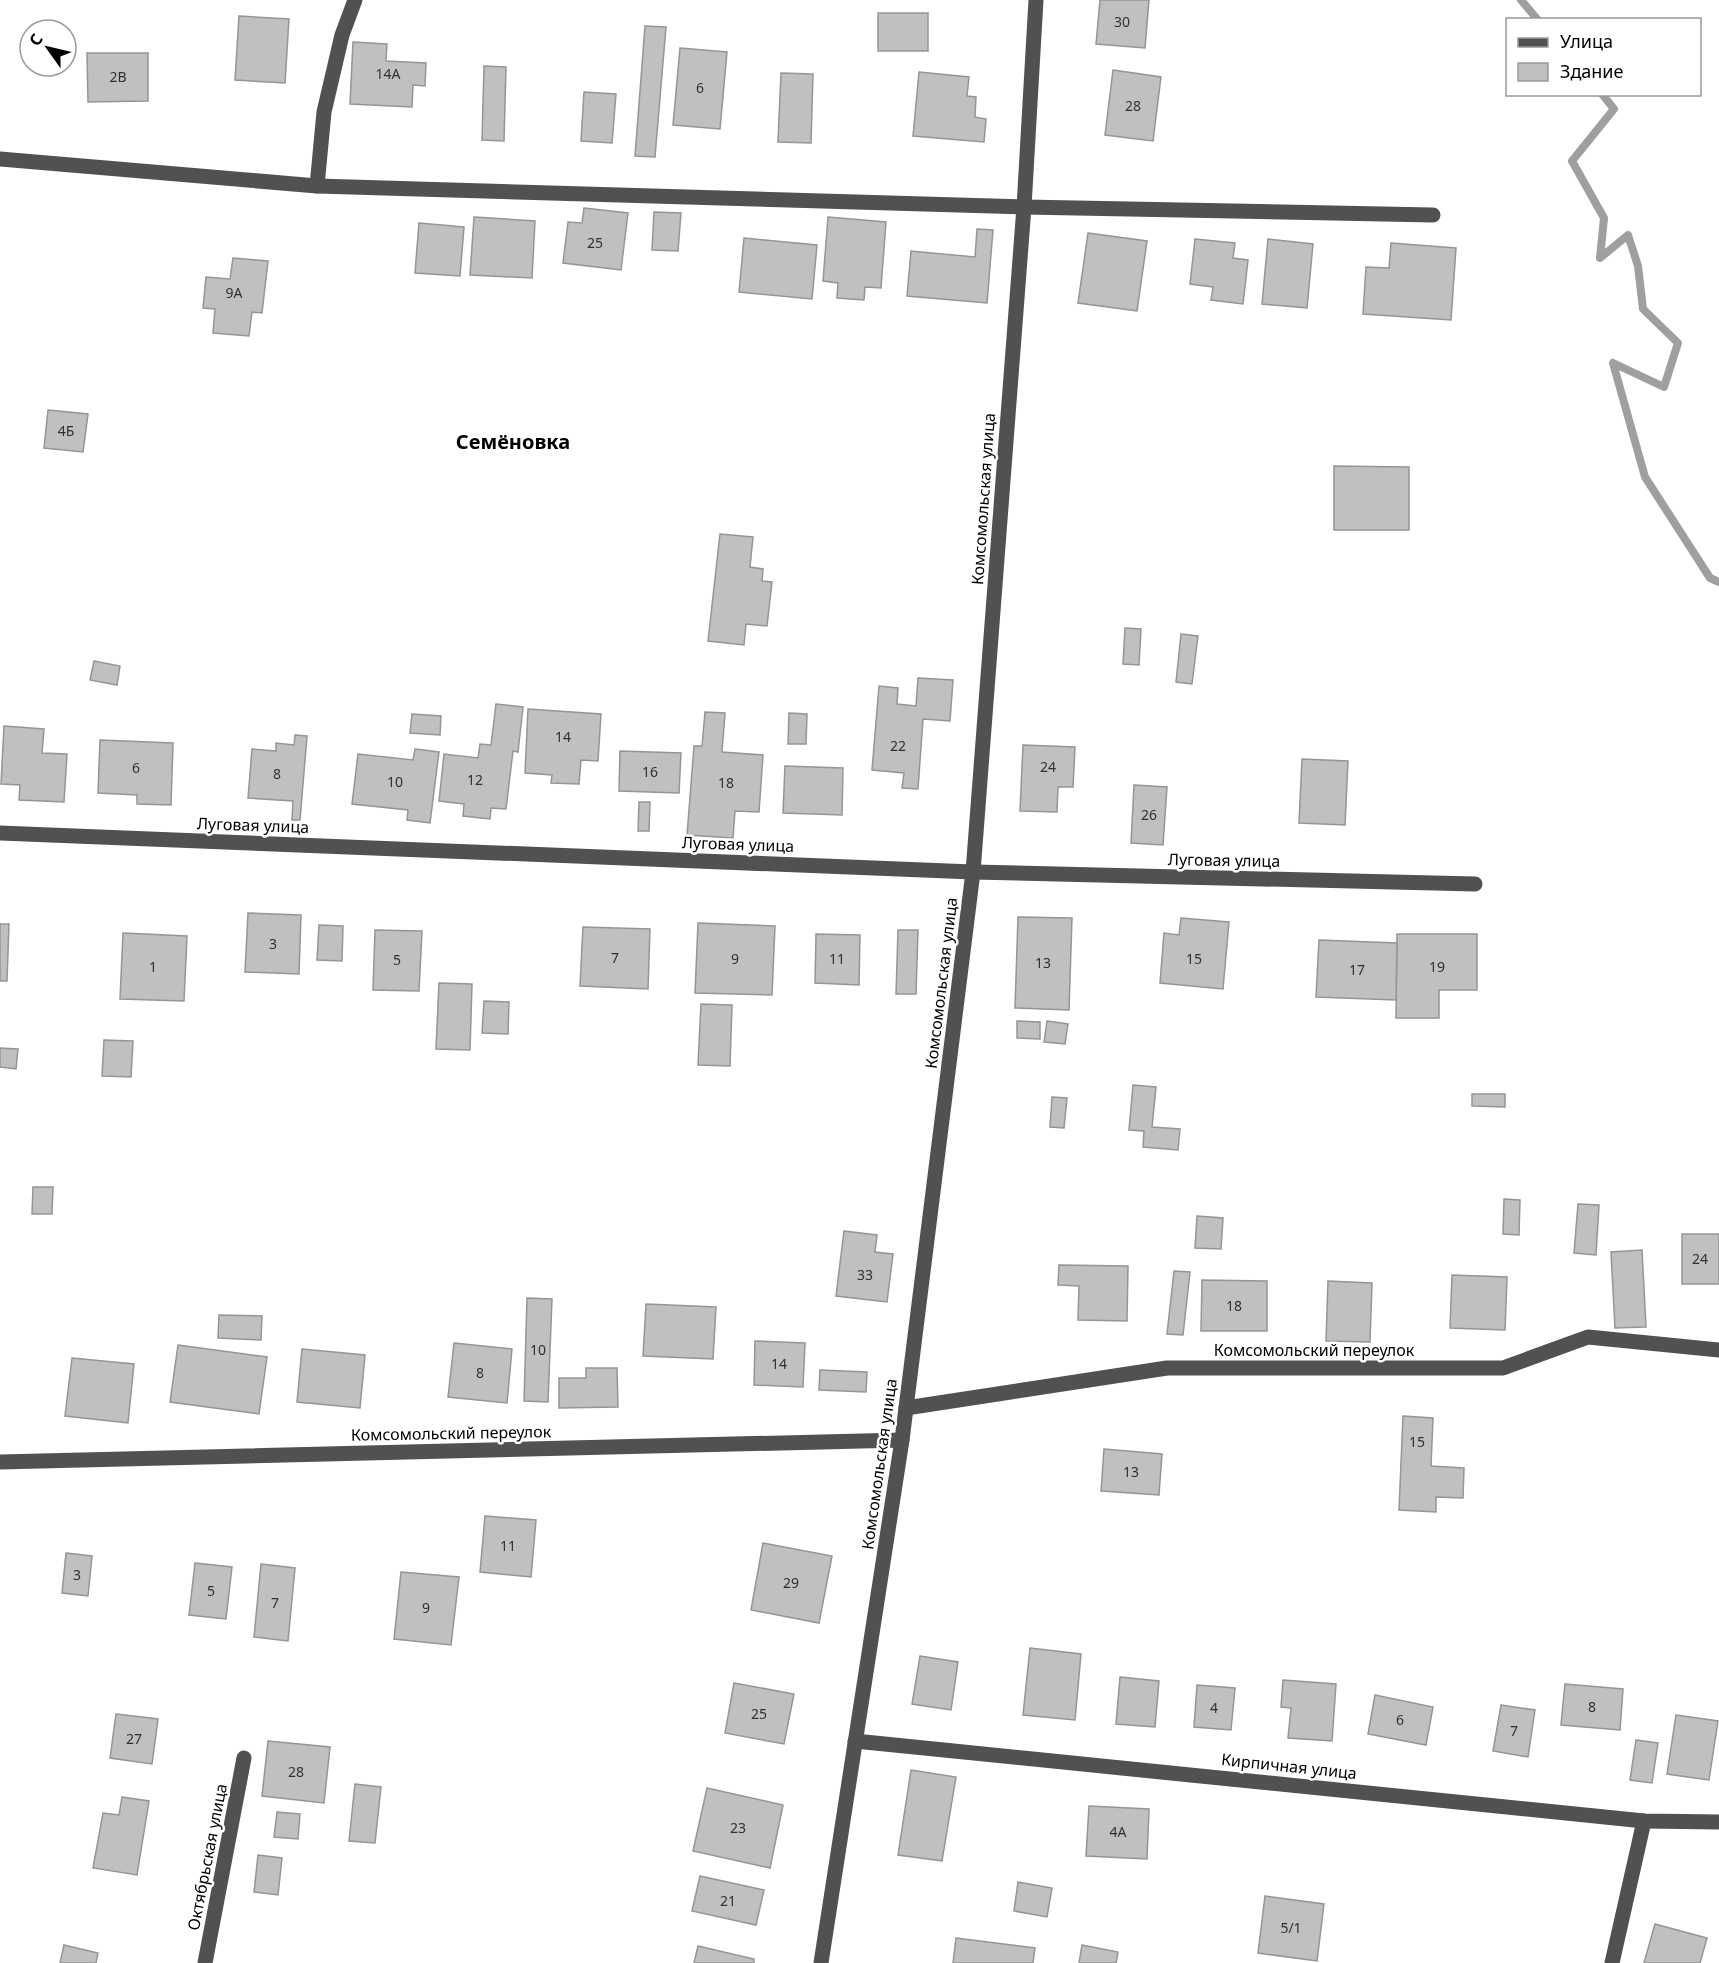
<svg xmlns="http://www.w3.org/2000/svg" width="1719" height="1963" viewBox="0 0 1719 1963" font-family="'Noto Sans',sans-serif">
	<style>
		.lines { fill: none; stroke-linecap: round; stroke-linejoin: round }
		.stream { stroke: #9f9f9f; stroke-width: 8 }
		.building { fill: #c0c0c0; stroke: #959595; stroke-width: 1.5 }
		.minor { stroke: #515151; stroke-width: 15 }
		.labels { text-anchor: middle; stroke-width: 5; stroke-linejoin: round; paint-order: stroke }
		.number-label { font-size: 14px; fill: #303030 }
		.street-label { font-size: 16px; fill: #000; stroke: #fff }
		.quarter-label { font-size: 20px; font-weight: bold; fill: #000; stroke: #fff }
	</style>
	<rect width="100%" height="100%" fill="#fff"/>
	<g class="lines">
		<g class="stream">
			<polyline points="1521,0 1538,20"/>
			<polyline points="1602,94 1614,109 1572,161 1604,218 1600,258 1628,235 1638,266 1643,309 1678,343 1664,387 1613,363 1645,477 1710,578 1719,582"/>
		</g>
	</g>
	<g class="building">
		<polygon points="1100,0 1149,0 1145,48 1096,44"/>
		<rect x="878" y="13" width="50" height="38"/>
		<polygon points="239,16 289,19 285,83 235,80"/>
		<polygon points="645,26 666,27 655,157 635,156"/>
		<polygon points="353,42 387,44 386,61 426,63 425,86 413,85 412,107 350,104"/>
		<polygon points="680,48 727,52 720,129 673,125"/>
		<polygon points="87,53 148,53 148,101 88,102"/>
		<polygon points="484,66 506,67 504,141 482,140"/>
		<polygon points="1113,70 1161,77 1153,141 1105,135"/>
		<polygon points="919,72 969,77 967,96 976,97 975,117 986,119 984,142 913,136"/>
		<polygon points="781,73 813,74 811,143 778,142"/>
		<polygon points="584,92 616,94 612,143 581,141"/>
		<polygon points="584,208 628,213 621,270 563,263 568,222 582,223"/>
		<polygon points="654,212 681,213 678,251 652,250"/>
		<polygon points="474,217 535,221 532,278 470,275"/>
		<polygon points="828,217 886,222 881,288 865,287 864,300 837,298 838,283 823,281"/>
		<polygon points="419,223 464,227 460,276 415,273"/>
		<polygon points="977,229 993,230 987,303 907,296 911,251 975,257"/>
		<polygon points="1088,233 1147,241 1137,311 1078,303"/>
		<polygon points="744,238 817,245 812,299 739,292"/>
		<polygon points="1195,239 1235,243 1233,258 1248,260 1243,304 1211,300 1213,287 1190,284"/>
		<polygon points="1268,239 1313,244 1307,308 1262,304"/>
		<polygon points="1391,243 1456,248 1451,320 1363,314 1366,267 1389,268"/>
		<polygon points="233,258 268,261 262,313 252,312 249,336 213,333 215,309 203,308 206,277 230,279"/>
		<polygon points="48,410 88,414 83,452 44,448"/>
		<polygon points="1334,466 1409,467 1409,530 1334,530"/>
		<polygon points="720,534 753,537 750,567 763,569 762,581 772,582 767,626 746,624 744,645 708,641"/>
		<polygon points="1125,628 1141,629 1139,665 1123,664"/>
		<polygon points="1181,634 1198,636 1192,684 1176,682"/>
		<polygon points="94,661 120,666 117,685 90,680"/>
		<polygon points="918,678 953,680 950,721 923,719 918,789 902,788 904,773 872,770 879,686 898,688 897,704 916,706"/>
		<polygon points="496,704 523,707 518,752 513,751 506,809 491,808 490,819 463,816 464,804 439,801 444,754 478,758 480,744 491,745"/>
		<polygon points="528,709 601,714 598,761 581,760 579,784 551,783 552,775 525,773"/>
		<polygon points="705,712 725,713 722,752 763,755 759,812 735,811 733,838 687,835 694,746 702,746"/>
		<polygon points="789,713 807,714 806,744 788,744"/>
		<polygon points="412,714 441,716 440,735 410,733"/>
		<polygon points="4,726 44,729 42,753 67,754 64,802 19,800 20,785 1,784"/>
		<polygon points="295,735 307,736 300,820 292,820 293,801 248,798 252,749 276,751 276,743 294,745"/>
		<polygon points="100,740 173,743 171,805 137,804 137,795 98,793"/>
		<polygon points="1023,745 1075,747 1073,787 1058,787 1057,812 1020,811"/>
		<polygon points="415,749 439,752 430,823 407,820 408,810 352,804 358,754 413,760"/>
		<polygon points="620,751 681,753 679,793 619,791"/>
		<polygon points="1302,759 1348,761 1345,825 1299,823"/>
		<polygon points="785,766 843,768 842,815 783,813"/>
		<polygon points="1134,785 1167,787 1163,845 1131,843"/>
		<polygon points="639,802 650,802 649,831 638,831"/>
		<polygon points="248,913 301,915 299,974 245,972"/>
		<polygon points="1018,917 1072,918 1069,1010 1015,1008"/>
		<polygon points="1181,918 1229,922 1223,989 1160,983 1164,933 1179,935"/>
		<polygon points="698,923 775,926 772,995 695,993"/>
		<polygon points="0,924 9,924 7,981 0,981"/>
		<polygon points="319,925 343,926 342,961 317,960"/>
		<polygon points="583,927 650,929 648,989 580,986"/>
		<polygon points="375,930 422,931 419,991 373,990"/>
		<polygon points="898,930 918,930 916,994 896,994"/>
		<polygon points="123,933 187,936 184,1001 120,999"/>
		<polygon points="816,934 860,935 859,985 815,983"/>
		<polygon points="1397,934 1477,934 1477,990 1439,990 1439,1018 1396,1018"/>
		<polygon points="1319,940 1397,943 1396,1000 1316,997"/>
		<polygon points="439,983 472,984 470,1050 436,1049"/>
		<polygon points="484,1001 509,1002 508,1034 482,1033"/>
		<polygon points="701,1004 732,1005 730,1066 698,1065"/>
		<polygon points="1017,1021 1040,1022 1040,1039 1017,1038"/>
		<polygon points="1047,1021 1068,1024 1065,1044 1044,1042"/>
		<polygon points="104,1040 133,1041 131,1077 102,1076"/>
		<polygon points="0,1048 18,1049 16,1069 0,1067"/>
		<polygon points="1133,1085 1156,1087 1152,1127 1180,1129 1178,1150 1143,1147 1144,1131 1129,1130"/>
		<polygon points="1472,1094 1505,1094 1505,1107 1472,1106"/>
		<polygon points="1052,1097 1067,1098 1064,1128 1050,1127"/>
		<polygon points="33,1187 53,1187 52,1214 32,1214"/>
		<polygon points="1504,1199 1520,1200 1519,1235 1503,1234"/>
		<polygon points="1578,1204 1599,1205 1596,1255 1574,1253"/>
		<polygon points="1197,1216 1223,1218 1221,1249 1195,1248"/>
		<polygon points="844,1231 877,1235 875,1252 893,1254 887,1302 836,1296"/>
		<rect x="1682" y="1234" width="37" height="50"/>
		<polygon points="1642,1250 1646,1327 1615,1328 1611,1252"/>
		<polygon points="1059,1265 1128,1266 1127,1321 1078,1320 1079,1286 1058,1285"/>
		<polygon points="1174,1271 1190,1272 1183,1335 1167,1334"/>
		<polygon points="1452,1275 1507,1277 1505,1330 1450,1328"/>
		<polygon points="1202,1280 1267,1281 1267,1331 1201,1331"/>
		<polygon points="1328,1281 1372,1283 1370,1342 1326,1341"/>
		<polygon points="527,1298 552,1299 548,1402 524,1401"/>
		<polygon points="646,1304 716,1307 713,1359 643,1356"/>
		<polygon points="219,1315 262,1316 261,1340 218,1338"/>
		<polygon points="755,1341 805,1343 803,1387 754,1385"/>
		<polygon points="454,1343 512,1349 507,1403 448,1397"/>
		<polygon points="178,1345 267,1357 259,1414 170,1402"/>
		<polygon points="302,1349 365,1355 360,1408 297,1402"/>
		<polygon points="72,1358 134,1364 128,1423 65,1416"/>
		<polygon points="586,1368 617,1368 618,1407 559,1408 559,1378 586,1378"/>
		<polygon points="820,1370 867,1372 866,1392 819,1390"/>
		<polygon points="1403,1416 1433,1418 1431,1466 1464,1468 1463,1498 1436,1497 1436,1512 1399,1510"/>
		<polygon points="1104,1449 1162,1454 1159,1495 1101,1491"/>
		<polygon points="485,1516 536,1520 531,1577 480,1572"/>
		<polygon points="763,1543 832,1556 819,1623 751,1610"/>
		<polygon points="66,1553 92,1556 88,1596 62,1593"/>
		<polygon points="195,1563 232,1567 226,1619 189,1615"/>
		<polygon points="261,1564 295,1568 288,1641 254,1637"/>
		<polygon points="401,1572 459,1577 451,1645 394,1639"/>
		<polygon points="1030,1648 1081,1654 1075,1720 1023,1715"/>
		<polygon points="920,1656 958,1662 951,1710 912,1704"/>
		<polygon points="1120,1677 1159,1681 1155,1727 1116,1724"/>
		<polygon points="1283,1680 1336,1684 1332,1741 1288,1738 1291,1708 1281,1707"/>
		<polygon points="734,1683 794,1694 784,1744 725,1733"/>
		<polygon points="1565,1684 1623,1689 1620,1730 1561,1725"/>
		<polygon points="1197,1685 1235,1688 1231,1730 1194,1727"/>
		<polygon points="1375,1695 1433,1707 1426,1745 1368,1734"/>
		<polygon points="1501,1705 1535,1710 1528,1757 1493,1751"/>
		<polygon points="116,1714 158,1719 152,1764 110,1758"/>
		<polygon points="1676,1715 1718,1721 1709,1780 1667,1774"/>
		<polygon points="1636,1740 1658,1743 1652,1783 1630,1780"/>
		<polygon points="268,1741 330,1747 324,1803 262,1796"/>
		<polygon points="911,1770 956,1777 942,1861 898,1855"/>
		<polygon points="355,1784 381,1787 375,1843 349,1841"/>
		<polygon points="707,1788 783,1805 770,1868 693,1851"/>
		<polygon points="122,1797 149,1801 137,1875 93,1868 103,1813 119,1815"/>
		<polygon points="1089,1806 1149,1809 1147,1859 1086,1856"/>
		<polygon points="277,1812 300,1814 298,1839 274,1837"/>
		<polygon points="258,1855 282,1858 278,1895 254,1892"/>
		<polygon points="700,1876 764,1890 756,1925 692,1911"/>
		<polygon points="1018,1882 1052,1888 1047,1917 1014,1911"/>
		<polygon points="1265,1896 1324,1904 1317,1961 1258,1953"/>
		<polygon points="1655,1924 1707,1938 1700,1963 1644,1963"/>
		<polygon points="956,1938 1035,1948 1033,1963 953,1963"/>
		<polygon points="64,1945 98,1953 96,1963 60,1963"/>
		<polygon points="1082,1945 1118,1952 1116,1963 1079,1963"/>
		<polygon points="698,1946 754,1959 754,1963 694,1963"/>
	</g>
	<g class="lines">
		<g class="minor">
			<polyline points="0,159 317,186 1024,207 1433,215"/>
			<polyline points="317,186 324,112 342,35 355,0"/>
			<polyline points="0,833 973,872 1475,884"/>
			<polyline points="906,1408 1167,1368 1503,1368 1588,1337 1719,1350"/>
			<polyline points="0,1462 902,1440"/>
			<polyline points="855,1741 1644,1821 1719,1822"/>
			<polyline points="205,1963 244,1758"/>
			<polyline points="821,1963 902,1440 973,872 1024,207 1036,0"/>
			<polyline points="1612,1963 1644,1821"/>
		</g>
	</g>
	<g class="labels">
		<g class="number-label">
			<text x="1122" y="27">30</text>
			<text x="388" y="79">14А</text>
			<text x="118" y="82">2В</text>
			<text x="700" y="93">6</text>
			<text x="1133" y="111">28</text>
			<text x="595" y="248">25</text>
			<text x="234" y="298">9А</text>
			<text x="66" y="436">4Б</text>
			<text x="563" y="742">14</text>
			<text x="898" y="751">22</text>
			<text x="1048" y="772">24</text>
			<text x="136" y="773">6</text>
			<text x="650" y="777">16</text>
			<text x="277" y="779">8</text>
			<text x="475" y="785">12</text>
			<text x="395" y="787">10</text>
			<text x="726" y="788">18</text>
			<text x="1149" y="820">26</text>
			<text x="273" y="949">3</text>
			<text x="615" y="963">7</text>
			<text x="735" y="964">9</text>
			<text x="837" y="964">11</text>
			<text x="1194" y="964">15</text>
			<text x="397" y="965">5</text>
			<text x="1043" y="968">13</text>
			<text x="153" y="972">1</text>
			<text x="1437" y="972">19</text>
			<text x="1357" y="975">17</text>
			<text x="1700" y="1264">24</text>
			<text x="865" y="1280">33</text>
			<text x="1234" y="1311">18</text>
			<text x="538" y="1355">10</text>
			<text x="779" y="1369">14</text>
			<text x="480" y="1378">8</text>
			<text x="1417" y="1447">15</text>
			<text x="1131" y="1477">13</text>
			<text x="508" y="1551">11</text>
			<text x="77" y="1580">3</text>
			<text x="791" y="1588">29</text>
			<text x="211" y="1596">5</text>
			<text x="275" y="1608">7</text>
			<text x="426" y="1613">9</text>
			<text x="1592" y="1712">8</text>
			<text x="1214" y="1713">4</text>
			<text x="759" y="1719">25</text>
			<text x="1400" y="1725">6</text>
			<text x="1514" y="1736">7</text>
			<text x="134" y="1744">27</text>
			<text x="296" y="1777">28</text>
			<text x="738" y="1833">23</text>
			<text x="1118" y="1837">4А</text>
			<text x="728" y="1906">21</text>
			<text x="1291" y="1933">5/1</text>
		</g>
		<g class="street-label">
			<text transform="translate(983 499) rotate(-86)" y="6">Комсомольская улица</text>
			<text transform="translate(253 825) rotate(2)" y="6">Луговая улица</text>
			<text transform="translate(738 844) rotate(2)" y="6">Луговая улица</text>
			<text transform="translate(1224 860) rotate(1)" y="6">Луговая улица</text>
			<text transform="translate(941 983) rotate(-83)" y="6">Комсомольская улица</text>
			<text x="1314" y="1356">Комсомольский переулок</text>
			<text transform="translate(451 1433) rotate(-1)" y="6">Комсомольский переулок</text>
			<text transform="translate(879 1464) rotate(-82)" y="6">Комсомольская улица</text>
			<text transform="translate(1289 1766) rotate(6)" y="6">Кирпичная улица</text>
			<text transform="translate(207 1857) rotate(-79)" y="6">Октябрьская улица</text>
		</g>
		<g class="quarter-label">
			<text x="513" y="449">Семёновка</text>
		</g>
	</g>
	<rect x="1506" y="18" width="195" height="78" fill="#ffffff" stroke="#999999" stroke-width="1.5"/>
	<rect x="1518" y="38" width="30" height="9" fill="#515151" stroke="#999999" stroke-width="1.5"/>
	<text x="1560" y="48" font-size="18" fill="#000000">Улица</text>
	<rect x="1518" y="63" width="30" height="18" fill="#c0c0c0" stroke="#999999" stroke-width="1.5"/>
	<text x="1560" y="78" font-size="18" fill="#000000">Здание</text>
	<g transform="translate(48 48) rotate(304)"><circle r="28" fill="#ffffff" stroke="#999999" stroke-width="1.5"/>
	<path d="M0-4.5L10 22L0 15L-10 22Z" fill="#000000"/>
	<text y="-9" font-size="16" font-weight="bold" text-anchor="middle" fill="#000000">С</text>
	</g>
</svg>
